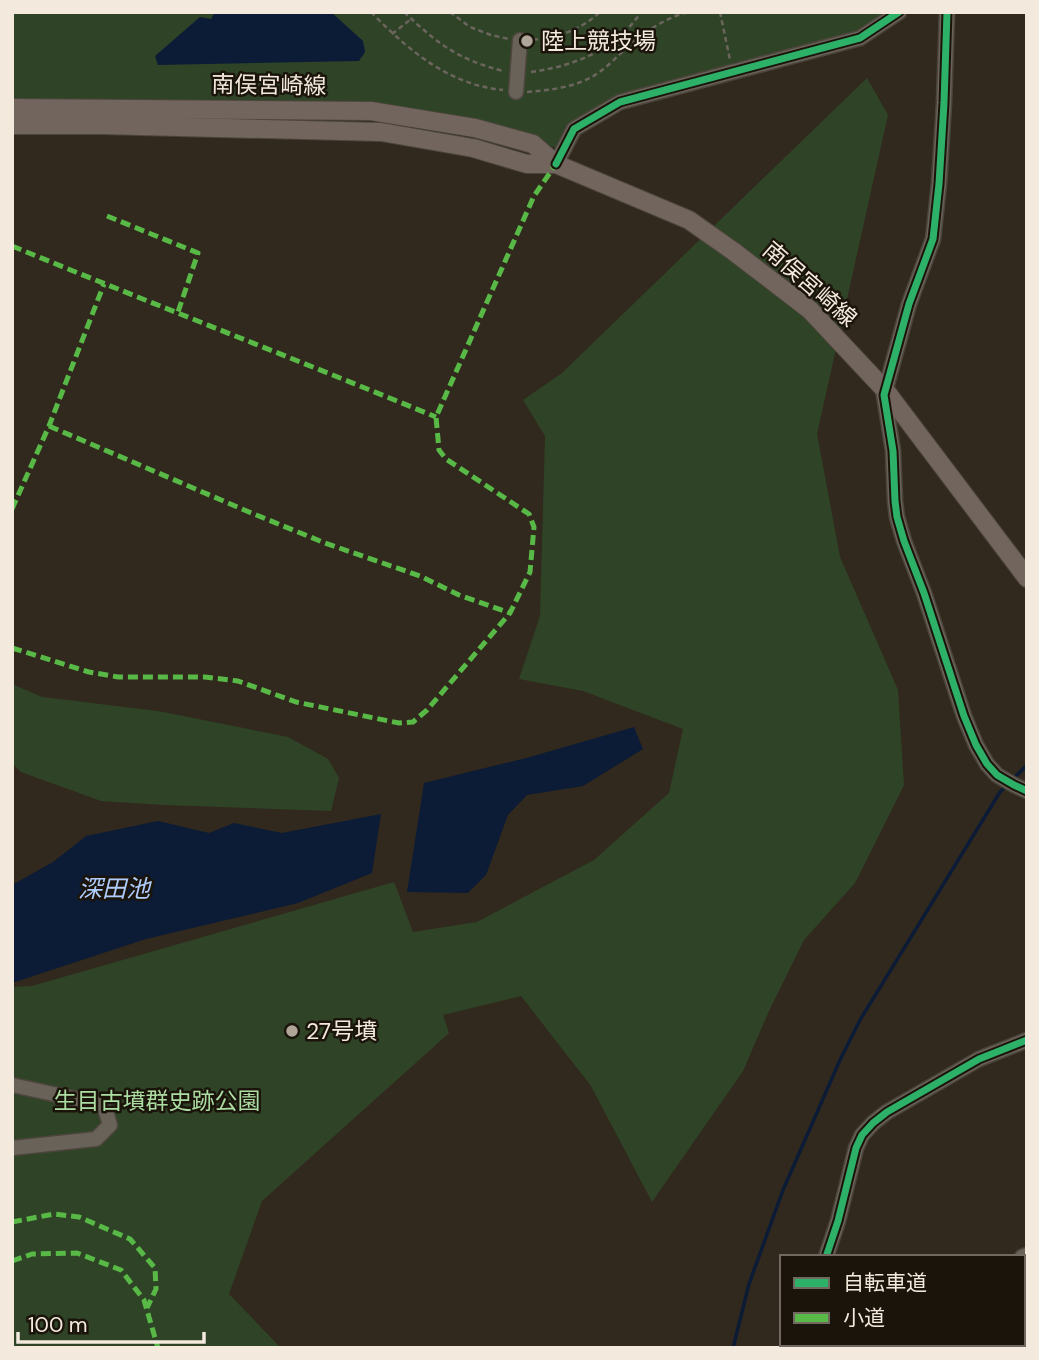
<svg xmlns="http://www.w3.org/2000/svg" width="1039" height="1360" viewBox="0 0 1039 1360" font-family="'DM Sans','Noto Sans JP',sans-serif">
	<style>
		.green { fill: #2f4427 }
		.water { fill: #0c1b36 }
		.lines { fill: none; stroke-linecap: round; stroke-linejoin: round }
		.stream { stroke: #0c1b36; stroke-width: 3.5 }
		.minor-casing { stroke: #4c453b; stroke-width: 17 }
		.major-casing { stroke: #4c453b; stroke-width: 20 }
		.path { stroke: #6c655e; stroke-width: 2.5; stroke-dasharray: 5 3.5; stroke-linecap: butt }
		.minor { stroke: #686258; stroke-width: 14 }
		.major { stroke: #71655e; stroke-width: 18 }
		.quiet { stroke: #58b947; stroke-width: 5; stroke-dasharray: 10 5; stroke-linecap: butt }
		.cycleway-casing { stroke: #1b140b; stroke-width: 11 }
		.cycleway { stroke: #2db169; stroke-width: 7 }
		.poi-dot { fill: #afa699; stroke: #1b140b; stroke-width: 2.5 }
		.labels { text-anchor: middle; stroke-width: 5; stroke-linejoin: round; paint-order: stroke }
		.poi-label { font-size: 23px; fill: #f3e9dc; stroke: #1b140b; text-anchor: start }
		.street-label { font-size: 23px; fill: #f3e9dc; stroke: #1b140b }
		.park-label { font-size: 23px; fill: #abdca1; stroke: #1b140b }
		.water-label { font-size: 24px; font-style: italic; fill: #aeccfc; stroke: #1b140b }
	</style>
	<rect width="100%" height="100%" fill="#31291d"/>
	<g class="green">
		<polygon points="12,12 899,12 860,38 620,101 574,129 564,149 371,111 12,108"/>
		<polygon points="867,78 888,115 817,434 840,557 898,690 904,785 855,883 804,940 769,1011 743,1071 652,1202 591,1086 521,996 443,1015 449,1033 262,1201 229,1294 281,1348 12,1348 12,987 32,986 394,882 413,932 477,922 594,860 669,793 683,729 583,691 519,679 540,616 545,436 523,400 562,373"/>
		<polygon points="12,684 42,697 158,711 288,737 328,759 339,778 331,811 165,805 101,801 21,772 12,763"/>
	</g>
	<g class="water">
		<polygon points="215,12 331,12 363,41 365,52 359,61 158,65 155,56 200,17 211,19"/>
		<polygon points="634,727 643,749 583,786 527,795 508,815 486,875 468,893 407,892 424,783 530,757"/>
		<polygon points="381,814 372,873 298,903 146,939 12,983 12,885 53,862 86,836 158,821 209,833 234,823 282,833"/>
	</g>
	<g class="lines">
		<g class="stream">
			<polyline points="1011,781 1027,765"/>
			<polyline points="733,1348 749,1284 783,1190 840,1060 860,1020 1000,792 1006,786"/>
		</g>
		<g class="minor-casing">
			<g id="minor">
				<polyline points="947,12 944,103 939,184 933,239 909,304 884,395 893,451 895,501 897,517 904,541 924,593 964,716 976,745 987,764 997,775 1014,785 1027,791"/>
				<polyline points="516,92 520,40"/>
				<polyline points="556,164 574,129 620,102 860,38 899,12"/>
				<polyline points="12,1085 104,1105 110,1125 96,1139 12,1148"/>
				<polyline points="826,1257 838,1221 856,1148 862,1135 873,1123 887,1112 979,1059 1027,1040"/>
				<polyline points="1022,1257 1027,1255"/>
				<polyline points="788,1348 794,1344"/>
			</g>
		</g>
		<g class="major-casing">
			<g id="major">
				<polyline points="12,108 371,111 475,128 533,144 556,164 689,220 733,251 810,310 885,390 1027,578"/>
				<polyline points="12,125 101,125 381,132 473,148 527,164 556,164"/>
			</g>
		</g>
		<g class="path">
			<path d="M371 12C408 50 449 85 503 90"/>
			<path d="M404 12C438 44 457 59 503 71"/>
			<polyline points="450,12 470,27 491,35 509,39"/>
			<polyline points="720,12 730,60"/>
			<polyline points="392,34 411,19"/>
			<path d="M533 40C558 37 581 30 600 12"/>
			<path d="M531 72C574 66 616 50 641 12"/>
			<path d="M527 92C549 90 570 88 590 78 601 72 611 63 620 54 640 36 662 18 689 12"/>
		</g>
		<use href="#minor" class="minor"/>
		<use href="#major" class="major"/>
		<g class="quiet">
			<polyline points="107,216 198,253 178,312"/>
			<path d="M12 246C153 304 295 359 436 417"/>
			<polyline points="49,426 249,512 325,543 420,576 459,595 510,613"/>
			<polyline points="12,509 49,426 104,284"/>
			<polyline points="12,648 89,672 118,677 205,677 238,681 296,702 399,723 413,722 427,710 510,613 530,572 534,527 529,514 446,459 439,450 436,417 534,196 556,164"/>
			<polyline points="12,1222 54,1214 79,1217 130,1239 155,1268 156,1289 147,1308"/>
			<polyline points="12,1261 32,1254 77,1253 121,1270 144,1300 158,1348"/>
		</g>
		<g class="cycleway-casing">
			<g id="cycleway">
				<polyline points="947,12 944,103 939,184 933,239 909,304 884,395 893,451 895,501 897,517 904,541 924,593 964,716 976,745 987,764 997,775 1014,785 1027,791"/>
				<polyline points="556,164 574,129 620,102 860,38 899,12"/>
				<polyline points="826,1257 838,1221 856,1148 862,1135 873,1123 887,1112 979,1059 1027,1040"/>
			</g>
		</g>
		<use href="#cycleway" class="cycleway"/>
	</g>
	<g class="poi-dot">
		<circle cx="527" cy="41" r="7"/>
		<circle cx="292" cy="1031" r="7"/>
	</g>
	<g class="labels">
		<g class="poi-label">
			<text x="541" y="49">陸上競技場</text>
			<text x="306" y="1039">27号墳</text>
		</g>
		<g class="street-label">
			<text transform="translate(269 85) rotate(1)" y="8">南俣宮崎線</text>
			<text transform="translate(810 284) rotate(41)" y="8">南俣宮崎線</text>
		</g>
		<g class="park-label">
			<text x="157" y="1109">生目古墳群史跡公園</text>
		</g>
		<g class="water-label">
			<text x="114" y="897">深田池</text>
		</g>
	</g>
	<rect width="1039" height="1360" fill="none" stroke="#f3e9dc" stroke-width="28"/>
	<rect x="780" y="1255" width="245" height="91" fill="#1b140b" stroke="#71695f" stroke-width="2"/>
	<rect x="794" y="1278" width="35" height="10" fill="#2db169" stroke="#71695f" stroke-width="2"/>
	<text x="843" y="1290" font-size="21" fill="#f3e9dc">自転車道</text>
	<rect x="794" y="1313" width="35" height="10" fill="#58b947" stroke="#71695f" stroke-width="2"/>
	<text x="843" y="1325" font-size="21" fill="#f3e9dc">小道</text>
	<path d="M18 1332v10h186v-10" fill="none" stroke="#f3e9dc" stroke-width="3.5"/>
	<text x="28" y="1332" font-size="21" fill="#f3e9dc" stroke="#1b140b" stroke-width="5" paint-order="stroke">100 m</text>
</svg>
